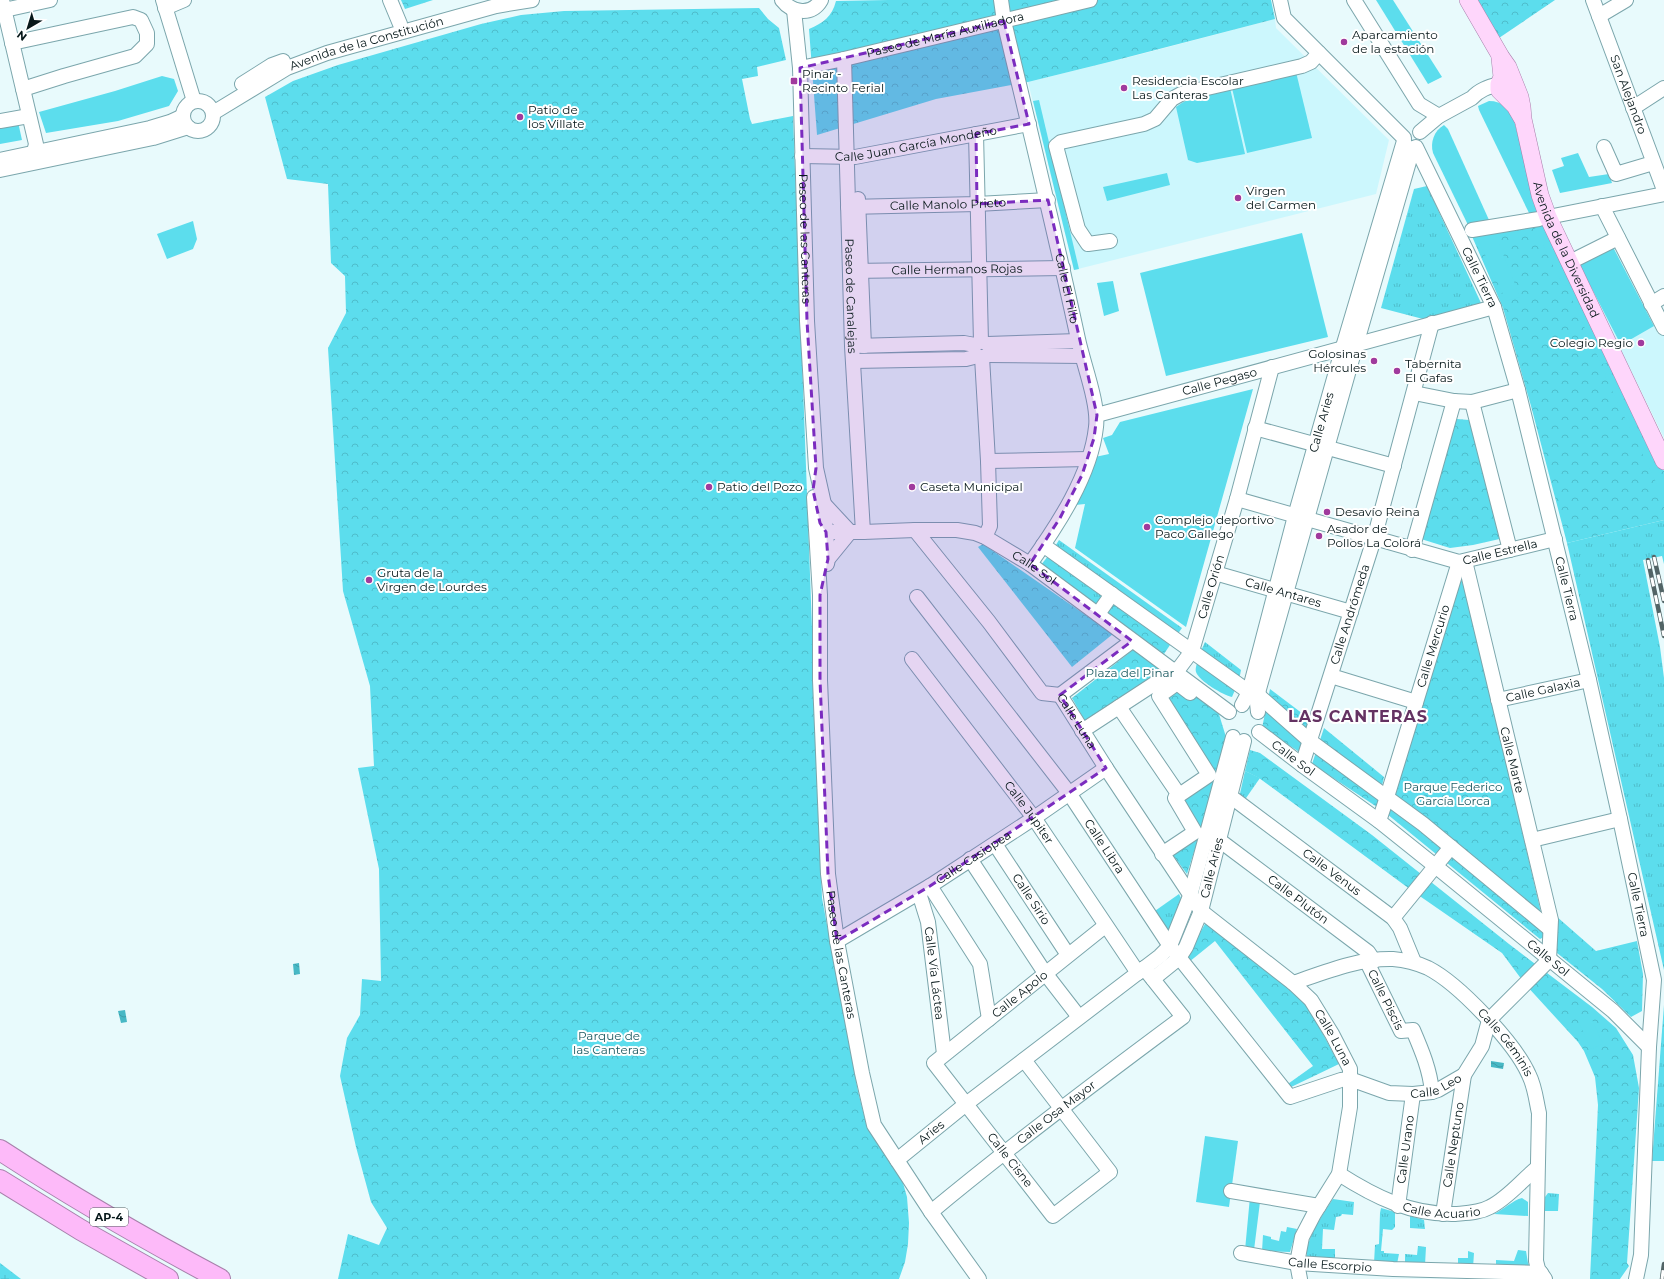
<svg xmlns="http://www.w3.org/2000/svg" width="1664" height="1279" viewBox="0 0 1664 1279" font-family="Montserrat,sans-serif">
	<style>
		.built { fill: #ccf7fd }
		.grass { fill: url(#grass-tufts) }
		.wetland { fill: url(#wetland-marsh) }
		.park { fill: url(#park-crowns) }
		.garden { fill: #5cdded }
		.water { fill: url(#water-waves) }
		.lines { fill: none; stroke-linecap: round; stroke-linejoin: round }
		.minor-casing { stroke: #7ba6ac; stroke-width: 16 }
		.major-casing { stroke: #a781ab; stroke-width: 18 }
		.highway-casing { stroke: #a781ab; stroke-width: 22 }
		.minor { stroke: #fff; stroke-width: 14 }
		.major { stroke: #fed6fb; stroke-width: 17 }
		.highway { stroke: #fdbaf9; stroke-width: 20 }
		.rail-casing { stroke: #526466; stroke-width: 4.5 }
		.rail { stroke: #fff; stroke-width: 3; stroke-dasharray: 9; stroke-linecap: butt }
		.marked { fill: #7b2cbf; fill-opacity: 0.2; stroke: #7b2cbf; stroke-width: 3; stroke-dasharray: 8 5; stroke-linejoin: round }
		.poi-dot { fill: #a03a9d; stroke: #fff; stroke-width: 1.5 }
		.labels { text-anchor: middle; stroke-width: 4; stroke-linejoin: round; paint-order: stroke }
		.shield { fill: #fff; stroke: #515d5f; stroke-width: 1 }
		.shield-label { font-size: 11px; font-weight: bold; fill: #07181a }
		.street-label { font-size: 12px; fill: #07181a; stroke: #fff }
		.poi-label { font-size: 12px; fill: #07181a; stroke: #fff; text-anchor: start }
		.park-label { font-size: 12px; fill: #1b5a61; stroke: #fff }
		.district-label { font-size: 16px; font-weight: bold; letter-spacing: 1px; fill: #643262; stroke: #fff }
	</style>
	<defs>
		<pattern id="grass-tufts" width="24" height="20" patternUnits="userSpaceOnUse"><rect width="24" height="20" fill="#5cdded"/><path d="M3 7l-1-3M5 7V3M7 7l1-3M15 17l-1-3M17 17v-4M19 17l1-3" fill="none" stroke="#4ebdcb"/></pattern>
		<pattern id="wetland-marsh" width="20" height="14" patternUnits="userSpaceOnUse"><rect width="20" height="14" fill="#5cdded"/><path d="M1 5h8M5 5V1M11 12h8M15 12V8" fill="none" stroke="#4ebdcb"/></pattern>
		<pattern id="park-crowns" width="20" height="18" patternUnits="userSpaceOnUse"><rect width="20" height="18" fill="#5cdded"/><path d="M2 6a3 3 0 1 1 6 0M12 15a3 3 0 1 1 6 0" fill="none" stroke="#4ebdcb"/></pattern>
		<pattern id="water-waves" width="16" height="10" patternUnits="userSpaceOnUse"><rect width="16" height="10" fill="#47b8c5"/><path d="M0 5q4-4 8 0t8 0" fill="none" stroke="#3d9da9"/></pattern>
	</defs>
	<rect width="100%" height="100%" fill="#e8fafc"/>
	<g class="built">
		<polygon points="1275,19 1276,28 1389,140 1376,194 1074,270 1028,82 1142,54"/>
		<polygon points="1613,247 1654,326 1659,335 1664,333 1664,438 1579,264"/>
	</g>
	<g class="grass">
		<polygon points="1427,186 1481,303 1423,319 1381,308 1414,189"/>
		<polygon points="1664,520 1664,564 1662,556 1643,560 1660,647 1664,678 1664,970 1567,543"/>
		<polygon points="1059,540 1182,628 1177,635 1054,548"/>
		<polygon points="1048,556 1105,597 1098,606 1041,565"/>
		<polygon points="1205,642 1241,670 1239,680 1201,651"/>
		<path d="M1198 659 1235 690 1232 697C1223 695 1199 681 1196 672 1195 668 1197 664 1198 659Z"/>
		<polygon points="1245,771 1260,778 1244,801 1239,798"/>
		<polygon points="1179,894 1181,898 1168,940 1152,913"/>
		<polygon points="1664,1005 1664,1161 1652,1161"/>
		<polygon points="1548,1193 1559,1194 1558,1211 1545,1211 1545,1197"/>
		<path d="M1333 1199 1354 1202 1353 1215 1342 1214 1341 1216 1336 1217 1334 1230 1323 1229 1322 1249H1335V1261L1308 1259C1301 1246 1325 1210 1333 1199Z"/>
		<polygon points="1381,1208 1395,1212 1395,1227 1392,1230 1383,1229 1381,1251 1384,1251 1384,1253 1399,1254 1397,1264 1374,1263 1375,1245 1379,1244 1380,1213"/>
		<polygon points="1410,1216 1424,1220 1425,1229 1410,1228"/>
		<polygon points="1418,1246 1426,1247 1425,1265 1405,1264 1405,1254 1417,1255"/>
		<polygon points="1468,1251 1474,1253 1473,1268 1458,1264 1458,1258 1468,1258"/>
	</g>
	<polygon class="wetland" points="0,1263 21,1279 0,1279"/>
	<g class="park">
		<polygon points="401,0 433,0 405,9"/>
		<path d="M888 0H1271L1275 19 1109 62 1028 82 936 99 817 135 809 29C823 23 832 17 836 1Z"/>
		<polygon points="1478,0 1555,0 1499,38"/>
		<polygon points="759,8 768,19 779,28 786,60 757,67 758,76 742,79 750,119 752,124 793,116 822,898 858,1091 866,1123 901,1176 907,1197 909,1223 908,1244 905,1262 899,1279 338,1279 348,1234 379,1245 387,1228 371,1202 356,1147 340,1076 347,1038 360,1015 362,979 381,981 379,869 358,768 374,766 370,686 343,591 328,348 346,313 345,276 331,263 328,184 287,179 265,97 293,81 338,65 481,24 521,15 564,11"/>
		<polygon points="1541,217 1664,471 1664,520 1567,543 1531,406 1503,308 1471,234"/>
		<polygon points="1457,419 1469,420 1474,425 1504,538 1473,545 1450,548 1421,539 1453,424"/>
		<polygon points="983,544 1113,634 1072,667 978,547"/>
		<polygon points="1461,579 1468,598 1545,930 1544,937 1540,939 1387,814"/>
		<polygon points="1112,603 1170,645 1164,654 1106,612"/>
		<polygon points="1134,649 1163,671 1086,723 1072,698"/>
		<polygon points="1176,680 1218,711 1226,737 1218,776 1187,874 1169,850 1195,831 1175,798 1207,775 1157,696"/>
		<polygon points="1270,689 1311,720 1301,753 1262,728"/>
		<polygon points="1324,728 1384,777 1377,807 1312,764"/>
		<polygon points="1250,750 1260,753 1372,835 1509,944 1592,1007 1616,1028 1633,1055 1639,1088 1627,1263 1629,1266 1620,1279 1590,1279 1598,1105 1595,1077 1584,1051 1578,1042 1525,984 1502,953 1411,890 1259,778 1245,771"/>
		<polygon points="1556,916 1596,951 1637,941 1643,974 1642,1011 1631,1017 1602,989 1557,953"/>
		<polygon points="1206,922 1287,986 1308,1006 1339,1064 1287,1089 1285,1086 1313,1066 1215,941 1189,962 1186,958"/>
	</g>
	<g class="garden">
		<polygon points="1376,0 1393,0 1442,77 1428,84"/>
		<polygon points="1296,72 1312,138 1247,153 1232,88"/>
		<polygon points="162,76 174,79 178,91 169,106 118,121 46,133 39,112 115,91"/>
		<path d="M1230 88 1245 154 1197 163 1188 160 1176 107C1191 95 1211 93 1230 88Z"/>
		<polygon points="1039,100 1079,269 1074,270 1033,101"/>
		<path d="M1489 101C1503 101 1508 109 1514 120L1538 213 1530 215 1479 110 1478 106Z"/>
		<polygon points="18,122 22,140 0,144 0,125"/>
		<path d="M1444 125 1448 129 1489 220V222L1468 225 1433 153C1430 142 1434 131 1444 125Z"/>
		<polygon points="1578,153 1589,177 1609,174 1612,183 1560,193 1552,170 1564,166 1561,158"/>
		<polygon points="1167,173 1170,185 1107,201 1103,187"/>
		<polygon points="193,221 197,239 193,249 167,259 157,234"/>
		<polygon points="1541,222 1571,284 1563,286 1533,224"/>
		<polygon points="1494,231 1520,297 1506,301 1476,235"/>
		<polygon points="1302,233 1328,337 1166,376 1140,273"/>
		<polygon points="1613,247 1654,326 1621,345 1579,264"/>
		<polygon points="1113,281 1119,311 1104,316 1097,283"/>
		<polygon points="1570,295 1575,295 1608,363 1601,364"/>
		<polygon points="1611,373 1664,482 1664,499 1604,374"/>
		<polygon points="1253,389 1186,627 1075,548 1085,504 1075,505 1095,457 1109,454 1103,438 1112,435 1120,422"/>
		<polygon points="1590,1015 1603,1044 1591,1049 1578,1021"/>
		<polygon points="1205,1136 1238,1141 1229,1207 1196,1202"/>
		<polygon points="1250,1197 1260,1202 1254,1250 1245,1250"/>
		<path d="M1522 1198 1528 1202V1216L1494 1214C1503 1210 1513 1200 1522 1198Z"/>
		<polygon points="1287,1227 1297,1229 1290,1252 1262,1251 1263,1235 1271,1237 1271,1239 1279,1241 1281,1231 1286,1232"/>
		<polygon points="1518,1250 1526,1251 1528,1263 1532,1271 1496,1269 1496,1260 1514,1261"/>
	</g>
	<g class="water">
		<polygon points="299,963 300,974 294,975 293,964"/>
		<polygon points="125,1010 127,1022 121,1023 118,1011"/>
		<polygon points="1491,1061 1504,1063 1503,1069 1491,1067"/>
	</g>
	<g class="lines">
		<g class="minor-casing">
			<g id="minor">
				<polyline points="2,0 36,144 34,152"/>
				<polyline points="163,0 194,101"/>
				<polyline points="390,0 400,24"/>
				<path d="M782 0C792 13 812 16 821 0"/>
				<path id="s1" d="M1001 0 1004 21C1029 127 1055 232 1078 339 1083 363 1099 404 1096 427 1091 475 1057 526 1030 564"/>
				<polyline points="1280,0 1284,18 1404,138"/>
				<polyline points="1354,0 1419,104 1439,116"/>
				<path id="s2" d="M1593 0 1664 190"/>
				<polyline points="165,8 184,0"/>
				<path id="s3" d="M794 10 800 68 807 321 816 468 824 504 828 559"/>
				<polyline points="0,11 50,0"/>
				<polyline points="1599,16 1626,0"/>
				<polyline points="12,43 133,17 141,20 147,33 147,44 135,56 64,76 23,89"/>
				<path id="s4" d="M844 59 852 346 863 532"/>
				<path id="s5" d="M800 68 844 59 1090 0"/>
				<polyline points="242,84 272,65 283,61"/>
				<circle cx="198" cy="116" r="15"/>
				<polyline points="1633,108 1664,88"/>
				<path id="s6" d="M213 113 287 68 327 53 496 6 532 0"/>
				<polyline points="0,121 29,116"/>
				<path d="M1420 132 1439 116 1472 98C1479 90 1488 87 1499 84"/>
				<polyline points="976,134 981,342"/>
				<path id="s7" d="M1416 147 1494 307 1518 390 1589 680 1620 819 1654 980 1649 1047 1641 1255 1636 1279"/>
				<polyline points="1604,147 1616,174 1653,163"/>
				<path id="s8" d="M802 156 855 157 1029 124"/>
				<polyline points="0,160 150,128 170,122 183,116"/>
				<polyline points="0,170 153,138 188,127"/>
				<polyline points="858,199 864,346"/>
				<polyline points="1602,206 1664,328"/>
				<path id="s9" d="M848 207 977 204 1048 200"/>
				<polyline points="1548,217 1664,194"/>
				<polyline points="1472,230 1539,219"/>
				<polyline points="1110,241 1088,244 1078,229 1056,146 1061,142 1144,124 1155,119 1172,99 1181,94 1302,66 1311,62 1319,53"/>
				<polyline points="1576,259 1618,238"/>
				<path id="s10" d="M850 271 1063 268"/>
				<polyline points="1651,304 1664,296"/>
				<polyline points="987,344 1078,341"/>
				<polyline points="854,346 964,343 975,345"/>
				<polyline points="987,355 1082,356"/>
				<polyline points="982,357 988,461 990,526 985,537"/>
				<polyline points="853,361 966,359 978,356"/>
				<polyline points="1414,393 1454,401 1472,402 1518,390"/>
				<polyline points="1472,402 1510,550"/>
				<path id="s11" d="M1097 415 1494 307"/>
				<polyline points="1255,428 1394,466"/>
				<polyline points="988,461 1088,459"/>
				<path id="s12" d="M814 497 820 595V680L828 874 837 941 862 1073 874 1125 931 1212 979 1279"/>
				<path id="s13" d="M1237 499 1459 562 1555 539"/>
				<polyline points="824,504 850,532 828,559 827,564"/>
				<polyline points="915,530 989,622 1042,693 1060,695"/>
				<path id="s14" d="M826 532H863L915 530H957L975 533 985 537 1030 564 1229 712"/>
				<polyline points="1043,545 1249,692 1258,695 1310,741 1423,824 1550,929"/>
				<polyline points="1412,550 1454,401"/>
				<path id="s15" d="M1215 573 1351 612"/>
				<path id="s16" d="M917 597 1069 793 1170 946 1290 1097 1341 1080 1350 1079 1389 1093 1413 1094 1432 1092 1438 1090 1464 1075 1482 1046 1489 1020 1549 960 1551 920 1465 561"/>
				<polyline points="1098,614 1112,594"/>
				<path id="s17" d="M912 659 1034 818 1138 973"/>
				<polyline points="1331,676 1416,702"/>
				<path id="s18" d="M1060 695 1106 768 1201 911 1293 983 1311 1000 1332 1034 1350 1069V1107L1339 1174 1314 1214 1302 1237 1297 1263 1300 1279"/>
				<polyline points="1060,695 1132,641"/>
				<path id="s19" d="M1498 700 1589 680"/>
				<path id="s20" d="M1242 705 1249 692 1295 516 1343 347 1404 141"/>
				<polyline points="1119,707 1179,795"/>
				<polyline points="1258,712 1257,703 1259,689 1356,345 1413,148"/>
				<path id="s21" d="M1082 731 1180 667 1192 651 1237 499 1272 367"/>
				<path id="s22" d="M1259 732 1302 765 1379 821 1434 865 1613 1011 1649 1047"/>
				<path id="s23" d="M1302 765 1374 539 1432 323"/>
				<path id="s24" d="M1230 796 1393 918 1400 928 1414 962"/>
				<path id="s25" d="M1379 821 1387 797 1459 562"/>
				<path id="s26" d="M1219 840 1368 952 1374 961"/>
				<polyline points="1532,840 1620,819"/>
				<path id="s27" d="M995 844 1068 955"/>
				<polyline points="1162,854 1195,832 1175,798 1209,775 1159,696 1177,683 1190,693"/>
				<polyline points="970,859 1045,973 1079,1017"/>
				<polyline points="930,886 980,964 989,1019"/>
				<path id="s28" d="M919 893 928 922 944 1054"/>
				<polyline points="1393,918 1451,847"/>
				<path id="s29" d="M837 941 930 886 1034 818 1106 768"/>
				<path id="s30" d="M1367 962 1401 1031 1413 1030C1422 1051 1430 1070 1432 1092"/>
				<path id="s31" d="M1153 979 1179 958 1186 947 1201 911 1244 741"/>
				<path id="s32" d="M1293 983C1325 972 1359 958 1393 959 1406 960 1417 963 1428 968 1459 984 1515 1043 1529 1075 1535 1087 1536 1100 1539 1113L1536 1261 1538 1269 1545 1279"/>
				<path id="s33" d="M1024 1060 1110 1172 1053 1216 934 1063 1105 926"/>
				<path id="s34" d="M897 1160 966 1104 1160 956 1170 946 1190 896 1233 737"/>
				<path id="s35" d="M1339 1174C1375 1197 1411 1215 1455 1214 1467 1213 1479 1213 1490 1207 1508 1198 1522 1180 1537 1168"/>
				<polyline points="1231,1191 1319,1206"/>
				<path id="s36" d="M1398 1206 1413 1094"/>
				<path id="s37" d="M931 1212C1013 1144 1098 1080 1183 1017L1144 968"/>
				<path id="s38" d="M1443 1214 1464 1075"/>
				<path id="s39" d="M1241 1253 1297 1263 1393 1269 1541 1273"/>
			</g>
		</g>
		<g class="major-casing">
			<g id="major">
				<path id="s40" d="M1468 0 1501 57 1508 67 1520 97 1522 107 1523 119 1540 195 1548 217 1664 461"/>
				<polyline points="1500,58 1502,77 1499,84 1499,90 1515,106 1522,118"/>
			</g>
		</g>
		<g class="highway-casing">
			<g id="highway">
				<path d="M0 1150C72 1197 145 1239 220 1279"/>
				<polyline points="0,1180 81,1230 168,1279"/>
			</g>
		</g>
		<use href="#minor" class="minor"/>
		<use href="#major" class="major"/>
		<use href="#highway" class="highway"/>
		<g class="rail-casing">
			<g id="rail">
				<polyline points="1654,557 1664,601"/>
				<polyline points="1648,560 1664,636"/>
				<polyline points="1662,1279 1664,1264"/>
			</g>
		</g>
		<use href="#rail" class="rail"/>
	</g>
	<path class="marked" d="M1004 21 1029 124 976 134 977 204 1048 200 1097 415 1094 438 1082 475 1060 518 1030 564 1132 641 1060 695 1106 768 930 886 837 941 828 874 820 680V595L828 559 826 532 820 523 813 490 816 468 807 321 800 68Z"/>
	<g class="poi-dot">
		<circle cx="1344" cy="42" r="4"/>
		<rect x="790" y="77" width="8" height="8" rx="2"/>
		<circle cx="1124" cy="88" r="4"/>
		<circle cx="520" cy="117" r="4"/>
		<circle cx="1238" cy="198" r="4"/>
		<circle cx="1641" cy="343" r="4"/>
		<circle cx="1374" cy="361" r="4"/>
		<circle cx="1397" cy="371" r="4"/>
		<circle cx="709" cy="487" r="4"/>
		<circle cx="912" cy="487" r="4"/>
		<circle cx="1327" cy="512" r="4"/>
		<circle cx="1147" cy="527" r="4"/>
		<circle cx="1319" cy="536" r="4"/>
		<circle cx="369" cy="580" r="4"/>
	</g>
	<g class="labels">
		<rect class="shield" x="90" y="1208" width="38" height="18" rx="3"/>
		<g class="shield-label">
			<text x="109" y="1221">AP-4</text>
		</g>
		<g class="street-label">
			<text dy="4" stroke="none"><textPath href="#s5" startOffset="149">Paseo de María Auxiliadora</textPath></text>
			<text dy="4" stroke="none"><textPath href="#s6" startOffset="170">Avenida de la Constitución</textPath></text>
			<text dy="4" stroke="none"><textPath href="#s2" startOffset="101">San Alejandro</textPath></text>
			<text dy="4" stroke="none"><textPath href="#s8" startOffset="115">Calle Juan García Mondeño</textPath></text>
			<text dy="4" stroke="none"><textPath href="#s9" startOffset="100">Calle Manolo Prieto</textPath></text>
			<text dy="4" stroke="none"><textPath href="#s3" startOffset="229">Paseo de las Canteras</textPath></text>
			<text dy="4" stroke="none"><textPath href="#s40" startOffset="271">Avenida de la Diversidad</textPath></text>
			<text dy="4" stroke="none"><textPath href="#s10" startOffset="107">Calle Hermanos Rojas</textPath></text>
			<text dy="4" stroke="none"><textPath href="#s7" startOffset="145">Calle Tierra</textPath></text>
			<text dy="4" stroke="none"><textPath href="#s1" startOffset="296">Calle El Fillo</textPath></text>
			<text dy="4" stroke="none"><textPath href="#s4" startOffset="237">Paseo de Canalejas</textPath></text>
			<text dy="4" stroke="none"><textPath href="#s11" startOffset="127">Calle Pegaso</textPath></text>
			<text dy="4" stroke="none"><textPath href="#s20" startOffset="294">Calle Aries</textPath></text>
			<text dy="4" stroke="none"><textPath href="#s13" startOffset="273">Calle Estrella</textPath></text>
			<text dy="4" stroke="none"><textPath href="#s14" startOffset="218">Calle Sol</textPath></text>
			<text dy="4" stroke="none"><textPath href="#s21" startOffset="204">Calle Orión</textPath></text>
			<text dy="4" stroke="none"><textPath href="#s7" startOffset="469">Calle Tierra</textPath></text>
			<text dy="4" stroke="none"><textPath href="#s15" startOffset="71">Calle Antares</textPath></text>
			<text dy="4" stroke="none"><textPath href="#s23" startOffset="158">Calle Andrómeda</textPath></text>
			<text dy="4" stroke="none"><textPath href="#s25" startOffset="183">Calle Mercurio</textPath></text>
			<text dy="4" stroke="none"><textPath href="#s19" startOffset="46">Calle Galaxia</textPath></text>
			<text dy="4" stroke="none"><textPath href="#s18" startOffset="31">Calle Luna</textPath></text>
			<text dy="4" stroke="none"><textPath href="#s22" startOffset="43">Calle Sol</textPath></text>
			<text transform="translate(1512 760) rotate(76)" y="4">Calle Marte</text>
			<text dy="4" stroke="none"><textPath href="#s17" startOffset="193">Calle Júpiter</textPath></text>
			<text dy="4" stroke="none"><textPath href="#s16" startOffset="312">Calle Libra</textPath></text>
			<text dy="4" stroke="none"><textPath href="#s29" startOffset="160">Calle Casiopea</textPath></text>
			<text dy="4" stroke="none"><textPath href="#s31" startOffset="130">Calle Aries</textPath></text>
			<text dy="4" stroke="none"><textPath href="#s24" startOffset="127">Calle Venus</textPath></text>
			<text dy="4" stroke="none"><textPath href="#s27" startOffset="66">Calle Sirio</textPath></text>
			<text dy="4" stroke="none"><textPath href="#s26" startOffset="99">Calle Plutón</textPath></text>
			<text dy="4" stroke="none"><textPath href="#s7" startOffset="793">Calle Tierra</textPath></text>
			<text dy="4" stroke="none"><textPath href="#s12" startOffset="459">Paseo de las Canteras</textPath></text>
			<text dy="4" stroke="none"><textPath href="#s22" startOffset="367">Calle Sol</textPath></text>
			<text dy="4" stroke="none"><textPath href="#s28" startOffset="82">Calle Vía Láctea</textPath></text>
			<text dy="4" stroke="none"><textPath href="#s33" startOffset="517">Calle Apolo</textPath></text>
			<text dy="4" stroke="none"><textPath href="#s30" startOffset="42">Calle Piscis</textPath></text>
			<text dy="4" stroke="none"><textPath href="#s18" startOffset="443">Calle Luna</textPath></text>
			<text dy="4" stroke="none"><textPath href="#s32" startOffset="248">Calle Géminis</textPath></text>
			<text dy="4" stroke="none"><textPath href="#s16" startOffset="777">Calle Leo</textPath></text>
			<text dy="4" stroke="none"><textPath href="#s37" startOffset="160">Calle Osa Mayor</textPath></text>
			<text dy="4" stroke="none"><textPath href="#s34" startOffset="44">Aries</textPath></text>
			<text dy="4" stroke="none"><textPath href="#s38" startOffset="70">Calle Neptuno</textPath></text>
			<text dy="4" stroke="none"><textPath href="#s36" startOffset="57">Calle Urano</textPath></text>
			<text transform="translate(1010 1160) rotate(52)" y="4">Calle Cisne</text>
			<text dy="4" stroke="none"><textPath href="#s35" startOffset="111">Calle Acuario</textPath></text>
			<text dy="4" stroke="none"><textPath href="#s39" startOffset="90">Calle Escorpio</textPath></text>
		</g>
		<g class="poi-label">
			<text x="1352" y="39">Aparcamiento<tspan x="1352" dy="14">de la estación</tspan></text>
			<text x="802" y="78">Pinar -<tspan x="802" dy="14">Recinto Ferial</tspan></text>
			<text x="1132" y="85">Residencia Escolar<tspan x="1132" dy="14">Las Canteras</tspan></text>
			<text x="528" y="114">Patio de<tspan x="528" dy="14">los Villate</tspan></text>
			<text x="1246" y="195">Virgen<tspan x="1246" dy="14">del Carmen</tspan></text>
			<text x="1633" y="347" text-anchor="end">Colegio Regio</text>
			<text x="1366" y="358" text-anchor="end">Golosinas<tspan x="1366" dy="14">Hércules</tspan></text>
			<text x="1405" y="368">Tabernita<tspan x="1405" dy="14">El Gafas</tspan></text>
			<text x="717" y="491">Patio del Pozo</text>
			<text x="920" y="491">Caseta Municipal</text>
			<text x="1335" y="516">Desavío Reina</text>
			<text x="1155" y="524">Complejo deportivo<tspan x="1155" dy="14">Paco Gallego</tspan></text>
			<text x="1327" y="533">Asador de<tspan x="1327" dy="14">Pollos La Colorá</tspan></text>
			<text x="377" y="577">Gruta de la<tspan x="377" dy="14">Virgen de Lourdes</tspan></text>
		</g>
		<g class="park-label">
			<text x="1130" y="677">Plaza del Pinar</text>
			<text x="1453" y="791">Parque Federico<tspan x="1453" dy="14">García Lorca</tspan></text>
			<text x="609" y="1040">Parque de<tspan x="609" dy="14">las Canteras</tspan></text>
		</g>
		<g class="district-label">
			<text x="1358" y="722">LAS CANTERAS</text>
		</g>
	</g>
	<g transform="translate(28 28) rotate(218)" stroke="#ffffff" stroke-width="3" paint-order="stroke">
	<path d="M0-3L7 15L0 10L-7 15Z" fill="#07181a"/>
	<text y="-6" font-size="11" font-weight="bold" text-anchor="middle" fill="#07181a">N</text>
	</g>
</svg>
